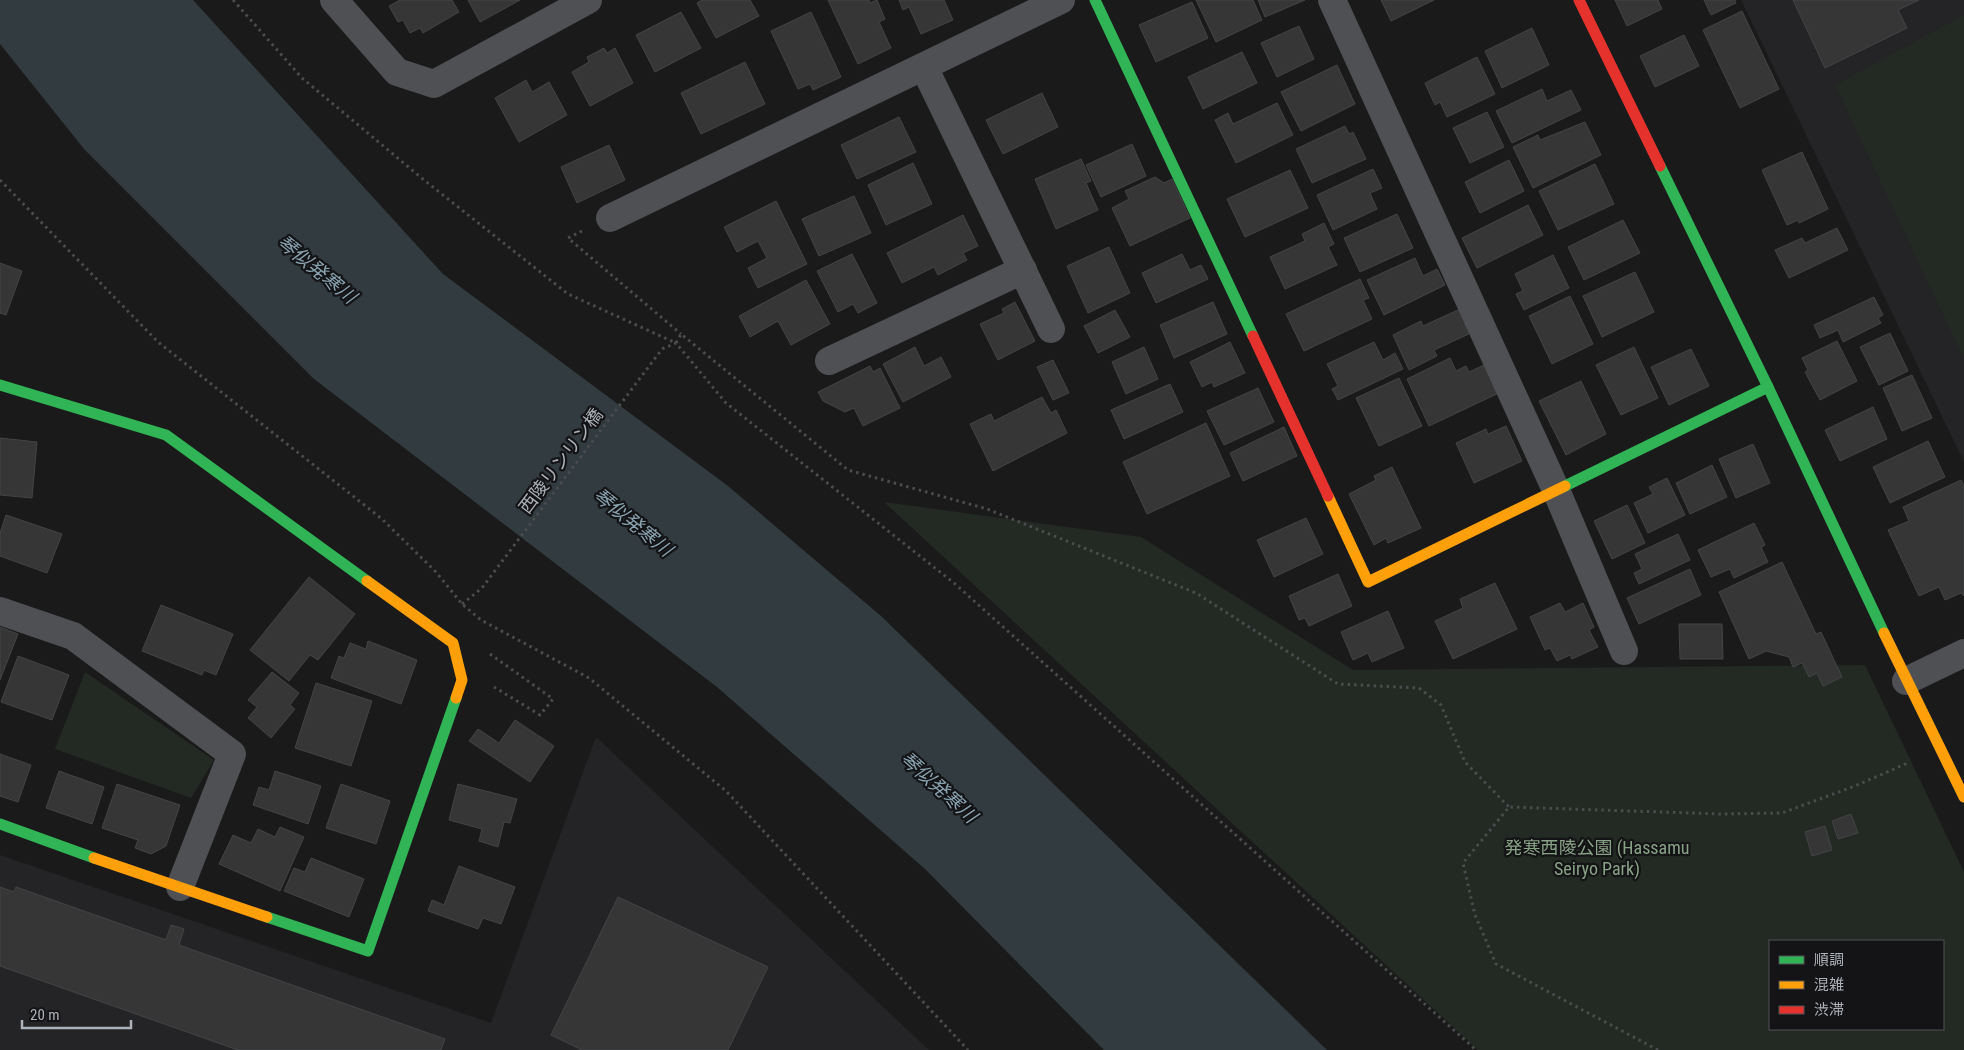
<svg xmlns="http://www.w3.org/2000/svg" width="1964" height="1050" viewBox="0 0 1964 1050" font-family="'Roboto Condensed','Noto Sans JP',sans-serif">
	<style>
		.built { fill: #242426 }
		.green { fill: #232923; fill-rule: evenodd }
		.water { fill: #323b3f }
		.building { fill: #363637; stroke: #434446 }
		.lines { fill: none; stroke-linecap: round; stroke-linejoin: round }
		.path { stroke: #4a4c4e; stroke-width: 3; stroke-dasharray: 2.5 4; stroke-linecap: butt }
		.street { stroke: #4f5053; stroke-width: 28 }
		.fast { stroke: #30b455; stroke-width: 11 }
		.slow { stroke: #ff9f0a; stroke-width: 11 }
		.jam { stroke: #e5322d; stroke-width: 11 }
		.labels { text-anchor: middle; stroke-width: 4.5; stroke-linejoin: round; paint-order: stroke }
		.street-label { font-size: 18px; fill: #adb2b9; stroke: #141416 }
		.park-label { font-size: 18px; fill: #88a286; stroke: #141416 }
		.water-label { font-size: 19px; font-style: italic; fill: #88a2b0; stroke: #141416 }
	</style>
	<rect width="100%" height="100%" fill="#1a1a1a"/>
	<g class="built">
		<polygon points="1741,0 1964,0 1964,462"/>
		<polygon points="596,737 929,1050 0,1050 0,855 491,1023"/>
	</g>
	<g class="green">
		<polygon points="1964,15 1964,359 1835,85"/>
		<path d="M884 502 1141 537 1353 670 1865 665 1964 872V1050H1478ZM1770 941H1943V1029H1770Z"/>
		<polygon points="85,672 214,760 191,798 55,749"/>
	</g>
	<polygon class="water" points="0,0 193,0 443,274 728,486 881,616 1327,1050 1104,1050 925,869 717,687 314,379 84,149 0,44"/>
	<g class="building">
		<polygon points="400,0 452,0 459,12 423,33 420,28 410,33 403,20 398,22 389,6"/>
		<polygon points="468,0 520,0 480,22"/>
		<polygon points="702,0 750,0 759,16 716,38 697,3"/>
		<polygon points="828,0 869,0 870,3 877,0 885,19 879,22 891,48 858,64"/>
		<polygon points="899,0 944,0 953,20 921,34 909,7 903,10"/>
		<polygon points="1196,0 1253,0 1262,20 1216,42"/>
		<polygon points="1258,0 1305,0 1265,17"/>
		<polygon points="1381,0 1434,0 1391,21"/>
		<polygon points="1615,0 1658,0 1662,9 1627,26"/>
		<polygon points="1704,0 1735,0 1736,3 1711,15"/>
		<polygon points="1793,0 1919,0 1898,10 1907,28 1825,68"/>
		<polygon points="1192,2 1208,38 1156,62 1139,25"/>
		<polygon points="1742,11 1779,89 1740,108 1703,30"/>
		<polygon points="681,12 701,48 655,72 636,35"/>
		<polygon points="811,12 841,77 813,90 810,84 798,89 771,31"/>
		<polygon points="1299,26 1314,59 1277,77 1261,43"/>
		<polygon points="1532,28 1549,65 1502,88 1485,51"/>
		<polygon points="1684,35 1699,66 1655,87 1640,56"/>
		<polygon points="604,48 607,53 615,48 633,83 590,106 572,72 589,62 587,57"/>
		<polygon points="1242,52 1257,83 1203,109 1188,77"/>
		<polygon points="1477,57 1495,94 1447,117 1440,102 1435,105 1425,83"/>
		<polygon points="745,62 765,104 701,134 681,93"/>
		<polygon points="1337,65 1355,104 1301,131 1281,92"/>
		<polygon points="526,80 532,92 549,82 567,115 519,142 495,98"/>
		<polygon points="1542,89 1547,101 1571,90 1581,110 1512,143 1496,111"/>
		<polygon points="1042,93 1058,127 1003,154 986,120"/>
		<polygon points="1277,103 1293,135 1236,163 1215,120 1228,113 1233,124"/>
		<polygon points="1487,112 1504,147 1470,163 1453,128"/>
		<polygon points="899,117 916,152 857,179 841,145"/>
		<polygon points="1585,122 1601,155 1533,188 1513,147 1538,135 1540,140"/>
		<polygon points="1345,126 1349,134 1353,132 1366,159 1312,183 1296,149"/>
		<polygon points="1132,144 1146,176 1101,197 1086,165"/>
		<polygon points="609,145 625,180 577,203 561,167"/>
		<polygon points="1802,152 1828,209 1799,223 1798,220 1787,225 1762,170"/>
		<polygon points="1081,159 1091,181 1086,183 1098,210 1056,229 1035,179"/>
		<polygon points="1509,160 1524,191 1480,213 1465,182"/>
		<polygon points="913,163 932,204 886,225 868,185"/>
		<polygon points="1595,164 1614,204 1558,230 1539,191"/>
		<polygon points="1373,169 1382,188 1370,193 1377,209 1333,230 1317,195"/>
		<polygon points="1290,170 1308,208 1245,237 1227,199"/>
		<polygon points="1155,177 1164,183 1172,179 1190,218 1130,246 1112,208 1129,199 1125,191"/>
		<polygon points="854,196 871,233 819,256 802,219"/>
		<polygon points="776,201 807,264 758,288 748,268 767,258 758,241 737,252 724,227"/>
		<polygon points="1528,205 1543,235 1477,268 1462,238"/>
		<polygon points="1397,214 1413,248 1360,272 1344,238"/>
		<polygon points="963,215 978,246 963,253 967,260 938,275 934,267 902,283 887,253"/>
		<polygon points="1623,220 1640,253 1584,280 1568,247"/>
		<polygon points="1324,223 1334,244 1328,247 1337,265 1285,289 1270,257 1305,241 1302,234"/>
		<polygon points="1837,228 1848,250 1789,278 1775,250 1802,238 1805,243"/>
		<polygon points="1109,247 1130,293 1088,313 1067,266"/>
		<polygon points="852,254 877,303 858,313 853,304 838,312 817,271"/>
		<polygon points="1182,254 1190,270 1201,265 1208,279 1156,303 1142,273"/>
		<polygon points="1553,255 1569,288 1524,310 1516,294 1523,291 1515,274"/>
		<polygon points="1415,258 1423,276 1437,269 1445,285 1384,315 1367,280"/>
		<polygon points="0,263 22,271 6,315 0,313"/>
		<polygon points="1635,272 1654,312 1602,337 1583,296"/>
		<polygon points="1360,279 1369,298 1363,300 1372,319 1304,351 1286,314"/>
		<polygon points="806,280 830,324 791,345 778,321 750,337 739,316"/>
		<polygon points="1570,296 1593,344 1552,364 1529,316"/>
		<polygon points="1874,297 1883,315 1878,318 1881,323 1843,342 1838,330 1820,338 1814,325"/>
		<polygon points="1015,302 1035,341 998,360 980,324 1004,313 1002,309"/>
		<polygon points="1213,302 1227,334 1174,358 1160,325"/>
		<polygon points="1460,309 1471,333 1434,350 1437,356 1409,370 1393,335 1421,321 1423,326"/>
		<polygon points="1115,310 1130,337 1098,353 1084,326"/>
		<polygon points="1890,333 1908,371 1879,385 1860,347"/>
		<polygon points="1837,341 1857,381 1820,400 1805,372 1808,370 1802,358"/>
		<polygon points="1230,342 1245,373 1214,387 1212,382 1202,387 1190,362"/>
		<polygon points="1374,342 1383,360 1395,353 1403,369 1338,400 1332,389 1338,386 1327,364"/>
		<polygon points="915,347 924,366 941,357 951,377 903,402 883,364"/>
		<polygon points="1144,347 1158,379 1126,394 1112,362"/>
		<polygon points="1634,347 1658,398 1621,415 1596,365"/>
		<polygon points="1691,349 1709,386 1669,405 1651,367"/>
		<polygon points="1450,358 1456,371 1466,366 1469,372 1484,365 1487,371 1492,369 1503,391 1429,426 1407,379"/>
		<polygon points="1053,360 1069,393 1053,400 1037,367"/>
		<polygon points="870,366 873,372 880,368 900,408 863,426 854,408 845,412 823,401 818,392"/>
		<polygon points="1912,375 1932,418 1902,431 1883,388"/>
		<polygon points="1399,378 1422,426 1379,446 1356,398"/>
		<polygon points="1581,381 1606,434 1566,455 1539,401"/>
		<polygon points="1170,384 1183,412 1124,439 1111,410"/>
		<polygon points="1258,388 1274,422 1224,445 1207,411"/>
		<polygon points="1042,397 1051,413 1056,410 1067,433 993,471 970,424 991,414 994,421"/>
		<polygon points="1873,407 1887,439 1840,461 1825,430"/>
		<polygon points="1206,423 1230,476 1147,514 1123,462"/>
		<polygon points="1506,426 1522,461 1474,483 1456,443 1486,429 1488,434"/>
		<polygon points="1284,427 1297,456 1243,481 1230,453"/>
		<polygon points="0,438 37,442 32,498 0,495"/>
		<polygon points="1928,441 1945,477 1890,503 1873,467"/>
		<polygon points="1753,444 1770,483 1736,498 1719,459"/>
		<polygon points="1712,465 1727,497 1690,514 1676,483"/>
		<polygon points="1392,467 1421,528 1388,543 1386,538 1374,545 1349,494 1376,480 1374,476"/>
		<polygon points="1667,478 1685,515 1648,533 1634,503 1653,494 1649,487"/>
		<polygon points="1961,480 1964,486 1964,596 1961,593 1945,600 1939,587 1919,596 1888,530 1909,521 1903,507"/>
		<polygon points="1627,505 1645,543 1612,559 1594,521"/>
		<polygon points="6,515 62,534 47,573 0,556 0,533"/>
		<polygon points="1306,518 1323,554 1274,577 1257,540"/>
		<polygon points="1754,523 1765,545 1761,547 1768,562 1734,578 1730,569 1711,577 1698,550"/>
		<polygon points="1678,534 1690,560 1639,584 1634,573 1642,569 1635,554"/>
		<polygon points="1782,562 1816,634 1821,632 1842,677 1823,686 1817,673 1809,677 1802,663 1793,667 1789,657 1766,651 1749,659 1719,592"/>
		<polygon points="1690,569 1701,595 1639,624 1627,598"/>
		<polygon points="1338,574 1352,606 1309,626 1305,618 1299,620 1289,596"/>
		<polygon points="309,577 355,614 318,660 310,655 289,681 250,650"/>
		<polygon points="1495,583 1517,629 1453,659 1435,621 1463,608 1460,599"/>
		<polygon points="1560,603 1565,612 1583,603 1594,627 1589,630 1598,647 1572,659 1570,655 1557,661 1550,648 1545,650 1530,617"/>
		<polygon points="161,605 233,634 216,675 204,670 202,675 142,651"/>
		<polygon points="1388,611 1404,648 1372,662 1368,653 1353,660 1341,632"/>
		<polygon points="1679,624 1722,624 1723,659 1680,659"/>
		<polygon points="0,627 18,634 0,680"/>
		<polygon points="368,641 417,660 401,704 331,678 339,656 344,658 350,643 366,649"/>
		<polygon points="18,656 69,675 52,720 1,702"/>
		<polygon points="272,672 299,693 290,705 295,709 271,738 248,718 257,707 248,700"/>
		<polygon points="316,683 372,701 351,766 295,748"/>
		<polygon points="515,720 554,746 530,782 469,741 478,729 499,743"/>
		<polygon points="0,754 31,765 18,802 0,796"/>
		<polygon points="59,771 104,787 92,824 46,808"/>
		<polygon points="275,771 321,786 308,824 253,805 259,787 269,790"/>
		<polygon points="117,784 180,805 166,846 151,854 135,848 138,840 102,828"/>
		<polygon points="341,784 390,801 376,844 326,828"/>
		<polygon points="458,784 517,799 510,823 504,822 498,847 479,841 482,829 449,820"/>
		<polygon points="1851,814 1858,833 1838,839 1832,821"/>
		<polygon points="1825,826 1832,850 1812,856 1805,832"/>
		<polygon points="280,827 304,837 280,891 219,864 233,835 251,843 258,829 275,837"/>
		<polygon points="311,858 364,879 349,917 284,891 294,868 305,872"/>
		<polygon points="459,866 515,887 501,924 483,918 478,929 428,911 432,900 444,905"/>
		<polygon points="0,887 14,892 16,887 166,940 171,925 184,929 179,945 445,1039 441,1050 238,1050 0,966"/>
		<polygon points="618,897 768,967 728,1050 582,1050 551,1035"/>
	</g>
	<g class="lines">
		<g class="path">
			<polyline points="233,0 302,78 424,180 568,294 676,343 681,334 848,470 987,509 1196,593 1338,684 1419,688 1441,705 1465,762 1509,807"/>
			<polyline points="0,180 158,342 382,519 436,572 462,604 481,620 589,678 726,791 968,1050"/>
			<polyline points="582,231 568,238 681,334"/>
			<polyline points="462,604 482,588 662,349 676,343 726,403 954,583 1476,1050"/>
			<polyline points="490,654 553,699 540,715 494,687"/>
			<polyline points="1658,1050 1496,964 1475,915 1463,863 1509,807 1722,814 1782,813 1855,786 1910,762"/>
		</g>
		<g class="street">
			<polyline points="334,0 397,72 434,84 588,0"/>
			<polyline points="1332,0 1556,490 1624,651"/>
			<polyline points="924,67 1051,329"/>
			<polyline points="610,218 1061,0"/>
			<polyline points="829,361 1023,270"/>
			<polyline points="0,611 73,636 232,754 180,887"/>
			<polyline points="1906,681 1964,653"/>
		</g>
		<g class="fast">
			<polyline points="1095,0 1253,336"/>
			<polyline points="1660,166 1768,387 1884,633"/>
			<polyline points="0,385 166,435 367,581"/>
			<polyline points="1565,486 1768,387"/>
			<polyline points="0,824 94,858"/>
			<polyline points="267,917 368,951 456,698"/>
		</g>
		<g class="slow">
			<polyline points="1328,496 1368,582 1565,486"/>
			<polyline points="367,581 453,643 462,680 456,698"/>
			<polyline points="1884,633 1964,797"/>
			<polyline points="94,858 267,917"/>
		</g>
		<g class="jam">
			<polyline points="1579,0 1660,166"/>
			<polyline points="1253,336 1328,496"/>
		</g>
	</g>
	<g class="labels">
		<g class="street-label">
			<text transform="translate(561 461) rotate(-53)" y="6">西陵リンリン橋</text>
		</g>
		<g class="park-label">
			<text x="1597" y="854">発寒西陵公園 (Hassamu<tspan x="1597" dy="21">Seiryo Park)</tspan></text>
		</g>
		<g class="water-label">
			<text transform="translate(317 269) rotate(39)" y="7">琴似発寒川</text>
			<text transform="translate(633 522) rotate(39)" y="7">琴似発寒川</text>
			<text transform="translate(939 787) rotate(42)" y="7">琴似発寒川</text>
		</g>
	</g>
	<rect x="1769" y="940" width="175" height="90" fill="#141416" stroke="#515357"/>
	<rect x="1779" y="956" width="25" height="8" fill="#30b455" stroke="#515357"/>
	<text x="1814" y="965" font-size="15" fill="#adb2b9">順調</text>
	<rect x="1779" y="981" width="25" height="8" fill="#ff9f0a" stroke="#515357"/>
	<text x="1814" y="990" font-size="15" fill="#adb2b9">混雑</text>
	<rect x="1779" y="1006" width="25" height="8" fill="#e5322d" stroke="#515357"/>
	<text x="1814" y="1015" font-size="15" fill="#adb2b9">渋滞</text>
	<path d="M22 1020v8h109v-8" fill="none" stroke="#adb2b9" stroke-width="2.5"/>
	<text x="30" y="1020" font-size="15" fill="#adb2b9" stroke="#141416" stroke-width="4" paint-order="stroke">20 m</text>
</svg>
